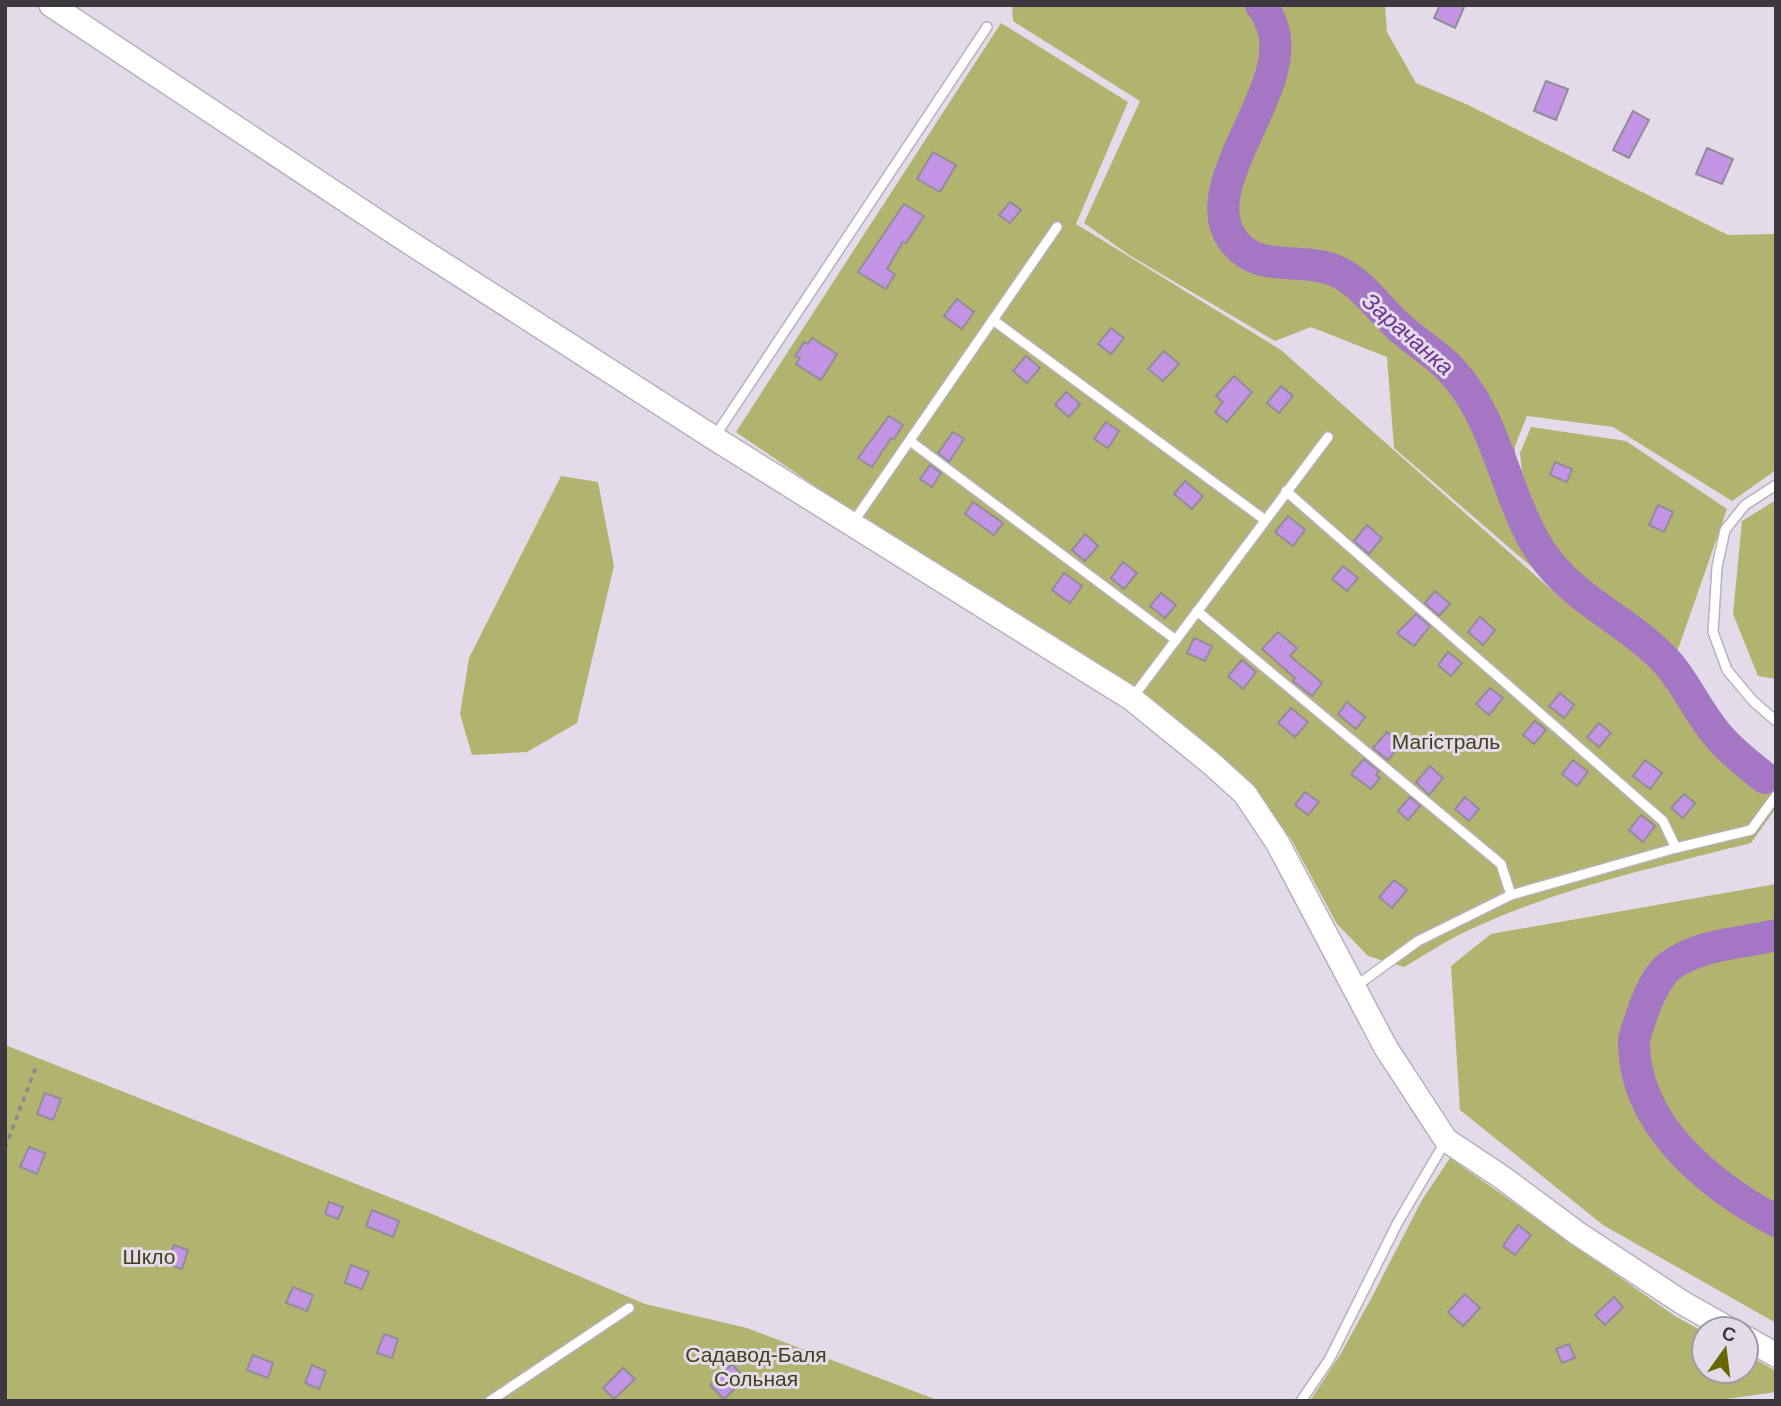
<svg xmlns="http://www.w3.org/2000/svg" width="1781" height="1406" viewBox="0 0 1781 1406" font-family="Arial,sans-serif">
	<style>
		.green { fill: #b2b36e }
		.lines { fill: none; stroke-linecap: round; stroke-linejoin: round }
		.river { stroke: #a476c3; stroke-width: 32 }
		.building { fill: #c394e3; stroke: #928b98; stroke-width: 2 }
		.service-casing { stroke: #b8b0be; stroke-width: 12 }
		.tertiary-casing { stroke: #b8b0be; stroke-width: 26 }
		.path { stroke: #8c8690; stroke-width: 3.5; stroke-dasharray: 5 5; stroke-linecap: butt }
		.service { stroke: #fff; stroke-width: 9 }
		.tertiary { stroke: #fff; stroke-width: 23 }
		.labels { text-anchor: middle; stroke-width: 6; stroke-linejoin: round; paint-order: stroke }
		.park-label { font-size: 21px; fill: #414117; stroke: #e3dbe9 }
		.water-label { font-size: 23px; font-style: italic; fill: #6e3390; stroke: #e3dbe9 }
	</style>
	<rect width="100%" height="100%" fill="#e3dbe9"/>
	<g class="green">
		<polygon points="1012,5 1385,5 1387,32 1416,83 1466,104 1728,235 1776,234 1776,470 1732,501 1613,427 1527,416 1515,446 1515,470 1536,532 1566,576 1563,594 1394,448 1387,357 1311,327 1275,341 1129,255 1084,223 1140,101 1013,21"/>
		<path d="M1001 23 1128 102 1076 224 1281 350 1564 601 1569 575 1540 528 1522 472 1520 453 1531 427 1626 441 1727 509 1676 655 1713 716 1776 768V808L1751 843C1656 867 1558 888 1469 930 1447 940 1425 955 1404 967L1368 956 1337 924 1291 839 1236 771 1151 699 879 530 736 432Z"/>
		<polygon points="561,476 598,482 614,566 577,723 527,752 472,755 460,714 469,658"/>
		<polygon points="1776,500 1776,679 1758,676 1733,614 1742,521"/>
		<polygon points="1776,884 1776,1323 1603,1225 1460,1110 1451,966 1491,934"/>
		<polygon points="5,1045 432,1214 645,1304 747,1328 940,1401 5,1401"/>
		<polygon points="1450,1158 1675,1316 1704,1332 1704,1371 1746,1371 1746,1354 1776,1371 1776,1392 1712,1401 1310,1401 1340,1355 1372,1297 1422,1200"/>
	</g>
	<g class="lines">
		<g class="river">
			<path d="M1261 5C1266 10 1268 16 1271 23 1298 86 1193 182 1232 239 1258 275 1298 256 1334 270 1363 282 1381 313 1405 332 1420 345 1436 354 1450 369 1498 418 1504 495 1541 552 1573 600 1624 618 1663 658 1684 679 1696 709 1715 732 1729 750 1748 764 1765 778"/>
			<path d="M1776 935C1740 944 1701 943 1670 966 1657 975 1646 1002 1641 1017 1639 1025 1634 1034 1634 1042 1634 1125 1709 1185 1776 1221"/>
		</g>
	</g>
	<g class="building">
		<polygon points="1440,5 1465,5 1455,28 1434,18"/>
		<polygon points="1546,81 1568,89 1556,120 1534,111"/>
		<polygon points="1633,111 1649,120 1629,158 1613,150"/>
		<polygon points="1707,148 1733,159 1722,184 1696,174"/>
		<polygon points="933,152 956,165 940,192 917,179"/>
		<polygon points="1010,202 1021,210 1010,223 999,215"/>
		<polygon points="904,204 924,216 906,243 903,242 887,269 895,274 886,289 858,272"/>
		<polygon points="957,299 974,312 962,329 944,316"/>
		<polygon points="1111,328 1124,338 1111,354 1098,344"/>
		<polygon points="812,338 837,354 821,380 796,364 800,358 795,356 804,342 808,344"/>
		<polygon points="1164,351 1179,364 1163,381 1148,369"/>
		<polygon points="1026,356 1040,368 1027,383 1013,371"/>
		<polygon points="1234,376 1252,392 1227,422 1215,412 1223,402 1216,396"/>
		<polygon points="1281,386 1293,396 1279,413 1267,403"/>
		<polygon points="1066,392 1080,404 1069,417 1055,405"/>
		<polygon points="889,416 903,425 894,439 891,438 872,467 858,458"/>
		<polygon points="1106,422 1119,431 1108,448 1094,439"/>
		<polygon points="953,432 964,439 949,462 938,453"/>
		<polygon points="1555,462 1572,469 1567,482 1550,475"/>
		<polygon points="930,465 941,473 932,487 920,479"/>
		<polygon points="1185,481 1203,496 1192,509 1174,494"/>
		<polygon points="973,502 1003,523 994,535 965,514"/>
		<polygon points="1658,505 1673,512 1664,532 1649,525"/>
		<polygon points="1288,516 1305,530 1293,546 1275,532"/>
		<polygon points="1367,525 1382,538 1369,554 1354,541"/>
		<polygon points="1085,534 1098,546 1085,561 1072,550"/>
		<polygon points="1123,562 1137,573 1124,589 1111,578"/>
		<polygon points="1343,566 1358,578 1347,591 1332,579"/>
		<polygon points="1064,573 1082,586 1070,603 1052,590"/>
		<polygon points="1435,591 1450,604 1439,616 1425,603"/>
		<polygon points="1161,593 1176,605 1165,618 1150,606"/>
		<polygon points="1416,614 1430,626 1414,646 1397,633"/>
		<polygon points="1480,617 1495,630 1483,645 1468,632"/>
		<polygon points="1278,632 1297,648 1290,656 1322,683 1312,696 1293,681 1295,678 1262,649"/>
		<polygon points="1194,638 1212,646 1205,661 1187,653"/>
		<polygon points="1448,652 1462,663 1451,676 1438,665"/>
		<polygon points="1242,660 1256,672 1243,689 1228,676"/>
		<polygon points="1490,688 1503,698 1489,715 1476,704"/>
		<polygon points="1560,693 1574,705 1564,718 1549,706"/>
		<polygon points="1347,702 1365,717 1356,729 1338,714"/>
		<polygon points="1291,708 1308,722 1295,737 1278,723"/>
		<polygon points="1535,721 1546,730 1534,744 1523,735"/>
		<polygon points="1599,723 1611,733 1599,747 1587,737"/>
		<polygon points="1387,732 1401,744 1388,760 1373,748"/>
		<polygon points="1364,759 1379,771 1376,775 1380,778 1371,789 1351,774"/>
		<polygon points="1573,760 1588,772 1577,786 1562,774"/>
		<polygon points="1645,760 1662,773 1650,789 1633,776"/>
		<polygon points="1430,766 1443,778 1429,795 1416,782"/>
		<polygon points="1305,792 1319,802 1308,815 1295,805"/>
		<polygon points="1684,794 1695,803 1683,818 1671,808"/>
		<polygon points="1410,797 1420,806 1408,820 1398,811"/>
		<polygon points="1465,797 1479,809 1469,821 1455,809"/>
		<polygon points="1641,815 1655,826 1643,842 1629,830"/>
		<polygon points="1394,880 1407,890 1392,908 1379,897"/>
		<polygon points="45,1093 61,1099 53,1120 37,1114"/>
		<polygon points="29,1147 45,1153 37,1174 20,1167"/>
		<polygon points="329,1202 343,1207 338,1219 325,1214"/>
		<polygon points="372,1210 399,1221 393,1237 366,1226"/>
		<polygon points="1518,1225 1531,1235 1515,1255 1503,1246"/>
		<polygon points="174,1245 188,1250 182,1269 167,1264"/>
		<polygon points="351,1265 369,1272 362,1289 345,1283"/>
		<polygon points="293,1287 313,1295 307,1311 286,1303"/>
		<polygon points="1465,1294 1480,1308 1463,1326 1448,1312"/>
		<polygon points="1614,1297 1623,1307 1605,1325 1595,1315"/>
		<polygon points="384,1334 398,1339 392,1358 377,1353"/>
		<polygon points="1569,1344 1575,1358 1562,1363 1556,1349"/>
		<polygon points="253,1355 273,1363 268,1378 247,1370"/>
		<polygon points="732,1364 745,1379 724,1399 710,1385"/>
		<polygon points="312,1365 326,1371 319,1389 305,1383"/>
		<polygon points="623,1368 635,1379 614,1399 603,1388"/>
	</g>
	<g class="lines">
		<g class="service-casing">
			<g id="service">
				<polyline points="993,320 1265,520"/>
				<polyline points="715,436 987,27"/>
				<polyline points="910,441 1176,640"/>
				<polyline points="1776,485 1745,505 1725,530 1717,567 1713,632 1727,670 1753,701 1776,721"/>
				<polyline points="1286,491 1663,821 1676,848"/>
				<polyline points="852,524 1057,227"/>
				<polyline points="1197,611 1501,864 1511,895"/>
				<polyline points="1133,697 1328,437"/>
				<polyline points="1356,986 1418,941 1511,895 1676,848 1751,830 1776,796"/>
				<polyline points="490,1401 629,1308"/>
				<polyline points="1301,1401 1329,1360 1398,1222 1445,1142"/>
			</g>
		</g>
		<g class="tertiary-casing">
			<g id="tertiary">
				<polyline points="51,5 398,235 714,438 1132,699 1212,764 1245,794 1277,842 1386,1048 1446,1140 1503,1178 1577,1233 1683,1303 1729,1329"/>
				<polyline points="1746,1338 1776,1355"/>
			</g>
		</g>
		<polyline class="path" points="5,1148 36,1067"/>
		<use href="#service" class="service"/>
		<use href="#tertiary" class="tertiary"/>
	</g>
	<g class="labels">
		<g class="park-label">
			<text x="1446" y="749">Магістраль</text>
			<text x="149" y="1264">Шкло</text>
			<text x="756" y="1362">Садавод-Баля<tspan x="756" dy="24">Сольная</tspan></text>
		</g>
		<g class="water-label">
			<text transform="translate(1408 334) rotate(41)" y="8">Зарачанка</text>
		</g>
	</g>
	<rect width="1781" height="1406" fill="none" stroke="#3c383e" stroke-width="14"/>
	<g transform="translate(1725 1350) rotate(14)"><circle r="33" fill="#e3dbe9" stroke="#a09aa5" stroke-width="2"/>
	<path d="M0-5L12 26L0 18L-12 26Z" fill="#686700"/>
	<text y="-10" font-size="19" font-weight="bold" text-anchor="middle" fill="#3c383e">С</text>
	</g>
</svg>
